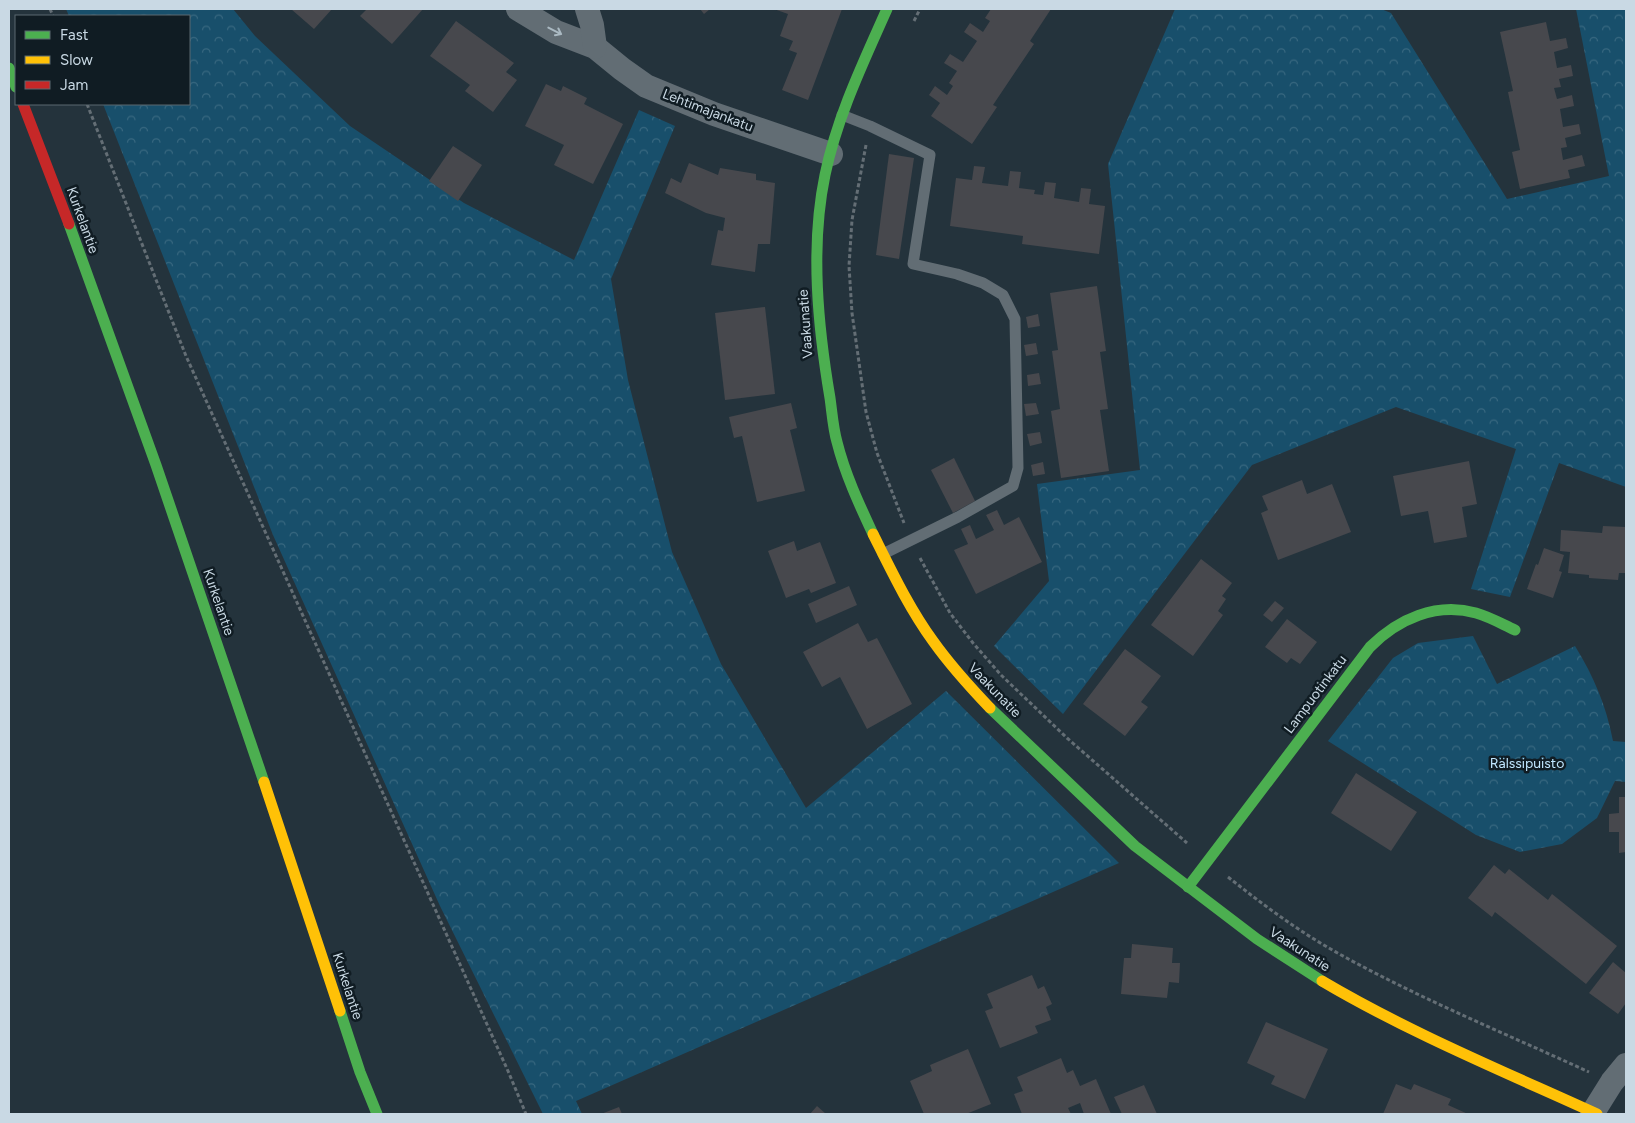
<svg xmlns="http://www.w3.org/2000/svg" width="1635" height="1123" viewBox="0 0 1635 1123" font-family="Figtree,sans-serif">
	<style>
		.forest { fill: url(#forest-crowns) }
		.building { fill: #47484d }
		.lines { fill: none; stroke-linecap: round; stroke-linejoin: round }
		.path { stroke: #646e75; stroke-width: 3; stroke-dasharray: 4 2.5; stroke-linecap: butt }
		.lane { stroke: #626d74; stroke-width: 11 }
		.street { stroke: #626d74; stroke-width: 24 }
		.fast { stroke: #4caf50; stroke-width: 11 }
		.slow { stroke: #ffc107; stroke-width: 11 }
		.jam { stroke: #c62828; stroke-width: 11 }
		.oneway { stroke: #aab9c2 }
		.labels { text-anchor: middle; stroke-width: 5; stroke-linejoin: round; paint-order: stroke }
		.street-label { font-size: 14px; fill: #c9d9e4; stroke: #101c23 }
		.park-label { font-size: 14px; fill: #c0e7ff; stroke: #101c23 }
	</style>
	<defs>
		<pattern id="forest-crowns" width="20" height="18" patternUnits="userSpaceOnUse" patternTransform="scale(1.25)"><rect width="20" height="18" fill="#184f6b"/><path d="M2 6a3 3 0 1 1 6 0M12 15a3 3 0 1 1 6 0" fill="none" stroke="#386880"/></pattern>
	</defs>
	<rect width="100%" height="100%" fill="#24333c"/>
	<g class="forest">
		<polygon points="66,9 233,9 255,36 350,126 464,203 574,260 639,110 675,126 611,279 628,380 672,552 721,664 806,808 946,691 1119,863 576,1101 582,1114 543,1114 440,906 273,535 103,104 189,104 189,16 69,16"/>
		<polygon points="1175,9 1381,9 1391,13 1507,199 1609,176 1576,9 1626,9 1626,487 1559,463 1510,597 1471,589 1516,449 1396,407 1252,465 1063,714 994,646 1049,581 1037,484 1140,470 1108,164"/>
		<path d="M1473 636 1497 684 1575 646C1594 677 1606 705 1613 741L1626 742V782L1615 781 1597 818 1562 844 1520 852 1476 835 1328 741 1393 658 1418 643Z"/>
	</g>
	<g class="building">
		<polygon points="291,9 332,9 314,29"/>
		<polygon points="367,9 423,9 392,44 360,16"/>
		<polygon points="700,9 710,9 704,14"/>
		<polygon points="774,9 842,9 808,100 782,90 797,53 789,50 793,41 780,36 788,14"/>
		<polygon points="991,9 1051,9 1030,41 1034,44 993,105 997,107 972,144 931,116 940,103 929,95 935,86 947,95 953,86 949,83 957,71 944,63 950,54 963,62 977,41 964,32 970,23 983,32 990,21 985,18"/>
		<polygon points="456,21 514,63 506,72 517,80 493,112 465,91 470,85 430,56"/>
		<polygon points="1546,22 1550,41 1566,38 1568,48 1554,52 1557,68 1571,65 1573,76 1559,79 1561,87 1554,88 1557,99 1572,95 1574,106 1560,109 1563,127 1579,124 1581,134 1565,138 1567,147 1561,148 1563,160 1582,155 1585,166 1568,170 1570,178 1520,189 1512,152 1520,150 1508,92 1513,91 1500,32"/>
		<polygon points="546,84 561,91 563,86 587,98 584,104 623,124 593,184 554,165 564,145 525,126"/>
		<polygon points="453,146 482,165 458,201 429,181"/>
		<polygon points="889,154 914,158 899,259 876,255"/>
		<polygon points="689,163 718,175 720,168 756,174 756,180 775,183 770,244 758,244 755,272 711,265 718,230 723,231 725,218 706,213 665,193 671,178 681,183"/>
		<polygon points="974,166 985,167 982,183 1008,186 1010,171 1021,172 1019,188 1035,190 1034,194 1043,195 1045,182 1056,183 1054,198 1079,202 1081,188 1091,189 1089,204 1105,206 1099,254 1022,244 1023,236 950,226 956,178 972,180"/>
		<polygon points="1097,286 1106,351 1100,352 1108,409 1100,410 1109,471 1061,478 1051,411 1060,409 1052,351 1058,350 1050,293"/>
		<polygon points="765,307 775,394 725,400 715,313"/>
		<polygon points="1038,314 1040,326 1028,328 1026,317"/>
		<polygon points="1036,343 1038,354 1026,356 1024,345"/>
		<polygon points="1039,373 1041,384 1028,386 1027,375"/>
		<polygon points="791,403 797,428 790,430 805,491 757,502 742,436 734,438 729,417"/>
		<polygon points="1036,403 1039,414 1026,416 1024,404"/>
		<polygon points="1040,432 1042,443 1030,446 1027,434"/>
		<polygon points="954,458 975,501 953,513 931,470"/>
		<polygon points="1469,461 1477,504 1462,507 1467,537 1434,543 1428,511 1401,516 1393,476"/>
		<polygon points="1043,462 1045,474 1033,476 1031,465"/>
		<polygon points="1302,480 1307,494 1332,484 1351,532 1278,560 1261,513 1268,510 1262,496"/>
		<polygon points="997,510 1004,525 1019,517 1042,562 976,594 954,550 968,544 961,529 970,525 976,539 994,530 986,515"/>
		<polygon points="1603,526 1626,527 1626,573 1619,573 1618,580 1589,578 1589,575 1568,573 1570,552 1560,551 1561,530 1602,533"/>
		<polygon points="794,541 797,551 820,542 836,583 811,593 809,589 786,598 768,551"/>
		<polygon points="1544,548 1564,555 1559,571 1562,572 1553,598 1527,589 1536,564 1538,565"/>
		<polygon points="1201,559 1232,583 1222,596 1226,599 1218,611 1223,615 1193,656 1151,625"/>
		<polygon points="849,586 857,605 816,623 808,604"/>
		<polygon points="1275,601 1284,608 1272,622 1263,615"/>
		<polygon points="1287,619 1317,642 1300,664 1291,658 1287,663 1265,647"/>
		<polygon points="858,623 868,642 877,638 912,704 867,729 840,677 822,687 803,652"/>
		<polygon points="1125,649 1161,676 1141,702 1148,707 1125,736 1083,704"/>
		<polygon points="1356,773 1417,812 1391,851 1331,813"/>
		<polygon points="1619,797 1626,797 1626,852 1619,853 1619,832 1609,832 1609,814 1619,813"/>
		<polygon points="1494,865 1505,874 1509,869 1548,900 1552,894 1617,946 1586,984 1495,912 1492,917 1468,898"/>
		<polygon points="1132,944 1173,948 1172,963 1180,963 1179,983 1169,982 1167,998 1121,994 1124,958 1131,958"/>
		<polygon points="1613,962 1626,973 1626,1003 1618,1014 1589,993"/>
		<polygon points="1032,975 1038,989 1044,986 1052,1004 1046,1007 1051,1020 1035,1026 1038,1033 1000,1048 985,1011 993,1008 987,994"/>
		<polygon points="1266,1022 1328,1049 1305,1099 1271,1084 1275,1076 1247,1063"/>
		<polygon points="968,1049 991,1104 966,1114 924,1114 910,1081 932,1071 930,1065"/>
		<polygon points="1061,1058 1067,1073 1073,1070 1080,1086 1096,1079 1111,1114 1084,1114 1080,1103 1068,1108 1071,1114 1022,1114 1014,1094 1023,1091 1017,1077"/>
		<polygon points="1396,1084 1411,1090 1414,1084 1451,1099 1448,1105 1468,1114 1383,1114"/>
		<polygon points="1144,1085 1157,1114 1122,1114 1114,1097"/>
		<polygon points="817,1106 826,1114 810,1114"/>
		<polygon points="619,1107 622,1114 601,1114"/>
	</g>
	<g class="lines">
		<g class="path">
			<polyline points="50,9 53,16"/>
			<polyline points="914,21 920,9"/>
			<polyline points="87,104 186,356 508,1071 526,1114"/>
			<polyline points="866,145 852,220 849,266 852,313 866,412 877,453 904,523"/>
			<polyline points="920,558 950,613 973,643 1001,675 1067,738 1187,843"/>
			<path d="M1228 877C1262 904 1297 930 1334 951 1416 997 1504 1033 1589 1072"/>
		</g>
		<polyline class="lane" points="842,115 870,126 930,155 913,264 957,274 983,283 1003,295 1015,319 1018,468 1013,486 958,517 883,554"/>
		<g class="street">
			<polyline points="518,9 556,32 595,47 622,69 646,86 714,114 831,154"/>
			<polyline points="587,9 592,25 595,47"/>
			<polyline points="1592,1114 1612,1082 1626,1065"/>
		</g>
		<g class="fast">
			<polyline points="9,68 16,87"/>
			<polyline points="69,224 156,465 264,782"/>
			<path d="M873 534C859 504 845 474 837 442 833 428 832 412 830 398 818 327 810 247 825 175 837 117 863 63 887 9"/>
			<polyline points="990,708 1135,846 1257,939 1322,981"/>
			<path d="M1188 887 1370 647C1398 619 1436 602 1476 613 1490 617 1502 624 1515 630"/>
			<polyline points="340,1011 360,1072 377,1114"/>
		</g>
		<g class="slow">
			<path d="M873 534C891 570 909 608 933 641 950 665 969 686 990 708"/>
			<polyline points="264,782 340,1011"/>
			<path d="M1322 981C1410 1033 1505 1072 1597 1114"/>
		</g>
		<polyline class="jam" points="23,104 69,224"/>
	</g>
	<defs><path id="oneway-shaft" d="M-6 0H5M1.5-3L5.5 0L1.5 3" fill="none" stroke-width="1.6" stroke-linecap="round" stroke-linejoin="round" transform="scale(1.25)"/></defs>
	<use class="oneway" href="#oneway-shaft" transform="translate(555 31) rotate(27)"/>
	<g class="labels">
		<g class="street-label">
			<text transform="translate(708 110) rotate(21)" y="5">Lehtimajankatu</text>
			<text transform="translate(83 220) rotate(70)" y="5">Kurkelantie</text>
			<text transform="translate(805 324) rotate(-94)" y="5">Vaakunatie</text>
			<text transform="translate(219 602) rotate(71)" y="5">Kurkelantie</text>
			<text transform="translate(995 690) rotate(46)" y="5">Vaakunatie</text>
			<text transform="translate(1315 694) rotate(-53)" y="5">Lampuotinkatu</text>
			<text transform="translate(1300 949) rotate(33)" y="5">Vaakunatie</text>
			<text transform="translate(348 986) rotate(72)" y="5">Kurkelantie</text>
		</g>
		<g class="park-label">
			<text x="1527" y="768">Rälssipuisto</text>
		</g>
	</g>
	<rect width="1635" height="1123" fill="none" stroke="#c9d9e4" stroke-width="20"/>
	<rect x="15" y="15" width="175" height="90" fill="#101c23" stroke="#5a6870"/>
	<rect x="25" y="31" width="25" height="8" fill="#4caf50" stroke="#5a6870"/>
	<text x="60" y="40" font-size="15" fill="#c9d9e4">Fast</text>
	<rect x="25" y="56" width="25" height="8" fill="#ffc107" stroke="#5a6870"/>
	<text x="60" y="65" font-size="15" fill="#c9d9e4">Slow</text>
	<rect x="25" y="81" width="25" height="8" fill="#c62828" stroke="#5a6870"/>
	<text x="60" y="90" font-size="15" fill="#c9d9e4">Jam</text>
</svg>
